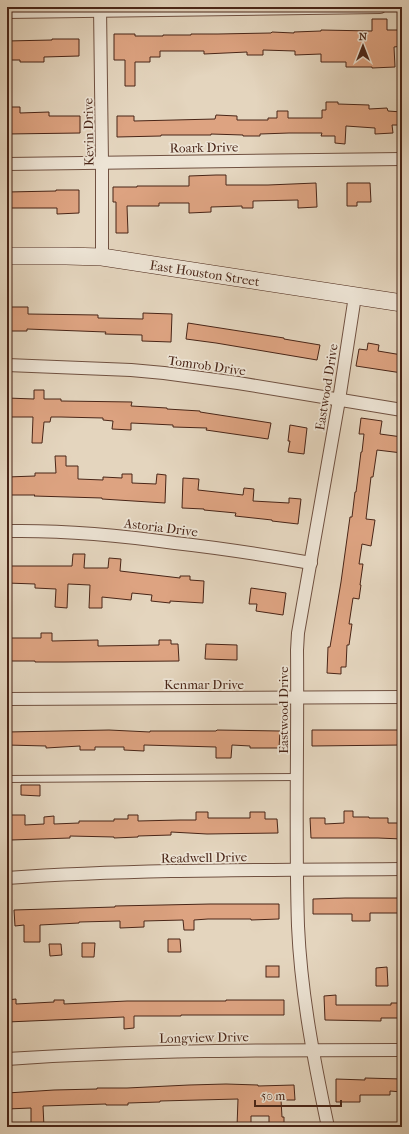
<svg xmlns="http://www.w3.org/2000/svg" width="409" height="1134" viewBox="0 0 409 1134" font-family="'IM FELL French Canon',serif">
	<style>
		.building { fill: #dda381; stroke: #492517 }
		.lines { fill: none; stroke-linecap: round; stroke-linejoin: round }
		.service-casing { stroke: #705141; stroke-width: 8 }
		.minor-casing { stroke: #705141; stroke-width: 14 }
		.secondary-casing { stroke: #492517; stroke-width: 18 }
		.service { stroke: #ede4d5; stroke-width: 6 }
		.minor { stroke: #ede4d5; stroke-width: 12 }
		.secondary { stroke: #ede4d5; stroke-width: 17 }
		.labels { text-anchor: middle; stroke-width: 3.5; stroke-linejoin: round; paint-order: stroke }
		.street-label { font-size: 13px; fill: #492517; stroke: #ede4d5 }
	</style>
	<rect width="100%" height="100%" fill="#e4d5be"/>
	<filter id="stains"><feTurbulence type="fractalNoise" baseFrequency=".005" numOctaves="4"/><feColorMatrix values="0 0 0 0 .2 0 0 0 0 .09 0 0 0 0 .02 0 0 0 .5 -.17"/></filter>
	<radialGradient id="worn" r=".72"><stop offset=".6" stop-color="#630" stop-opacity="0"/><stop offset="1" stop-color="#630" stop-opacity=".3"/></radialGradient>
	<g class="building">
		<polygon points="372,19 387,19 387,30 402,30 402,46 394,47 395,67 372,68 372,67 346,67 346,62 321,62 321,54 295,55 295,51 263,50 263,55 247,55 247,52 204,54 204,51 160,51 160,57 150,57 150,62 135,62 135,86 125,86 125,60 114,60 114,34 135,34 135,36 163,36 163,35 191,35 191,34 218,34 271,33 272,32 294,33 294,32 321,31 321,30 372,31"/>
		<polygon points="52,39 79,39 79,56 44,57 44,62 20,62 20,60 7,60 7,41 52,40"/>
		<polygon points="326,102 338,102 338,104 369,105 369,109 387,108 388,111 402,112 402,125 392,125 393,133 375,134 375,128 346,126 345,144 335,143 335,136 321,136 322,133 289,133 260,134 260,136 243,136 243,135 211,134 211,135 161,135 161,136 117,137 117,116 134,116 134,121 215,119 216,115 237,116 237,120 268,120 268,118 277,118 277,111 288,111 288,118 322,118 322,110 326,110"/>
		<polygon points="7,107 20,107 20,113 49,112 49,116 80,116 80,133 7,134"/>
		<polygon points="216,175 226,175 226,185 268,185 316,183 317,207 298,208 298,200 253,201 253,208 242,208 242,206 211,207 211,212 189,213 189,203 159,203 159,206 127,206 128,233 116,233 116,202 113,202 113,187 137,187 137,186 189,186 189,176"/>
		<polygon points="347,183 370,183 371,202 357,202 357,206 347,206"/>
		<polygon points="56,190 79,190 79,213 57,214 57,208 7,208 7,192 56,191"/>
		<polygon points="7,307 28,307 28,314 98,315 98,318 143,319 143,313 172,314 171,342 142,341 142,335 105,334 106,332 27,329 27,331 7,331"/>
		<polygon points="188,323 284,338 284,339 320,345 317,360 216,343 186,339"/>
		<polygon points="368,343 379,345 378,351 402,355 402,373 356,366 359,349 367,350"/>
		<polygon points="34,390 44,390 44,399 61,399 61,401 132,402 131,406 167,408 167,409 200,411 200,412 271,423 268,439 206,430 207,428 173,427 173,425 131,423 131,430 112,429 113,421 103,420 103,418 61,417 51,417 50,422 44,422 42,443 32,443 33,417 7,417 7,398 34,399"/>
		<polygon points="361,418 382,421 380,434 402,437 402,453 377,450 373,477 371,477 366,519 375,520 371,546 362,544 359,564 363,564 360,585 361,585 359,599 353,598 349,624 352,624 349,645 347,645 346,667 341,667 341,674 327,673 328,647 330,647 341,582 350,517 352,517 355,492 356,492 361,452 362,452 364,434 359,434"/>
		<polygon points="290,425 307,428 304,454 288,452 290,441 288,441"/>
		<polygon points="55,456 66,456 66,466 78,466 78,479 103,480 103,477 122,478 122,474 132,474 132,483 156,484 157,474 166,475 165,503 102,499 102,498 34,496 35,495 7,495 7,477 35,476 35,473 56,473"/>
		<polygon points="183,478 199,479 198,490 243,495 244,488 254,489 253,501 289,503 289,498 301,499 298,524 272,521 272,520 235,516 236,513 204,510 204,509 182,508"/>
		<polygon points="73,554 85,554 84,568 108,568 109,558 121,559 120,571 180,578 180,576 190,576 190,580 204,581 203,603 170,601 170,603 151,601 152,595 132,593 131,600 102,597 102,608 89,608 90,585 68,584 67,608 55,607 56,589 35,588 35,584 7,583 7,566 72,566"/>
		<polygon points="251,588 286,593 283,615 256,611 257,604 249,604"/>
		<polygon points="41,633 52,633 52,641 98,640 98,646 159,645 159,640 171,640 171,644 178,644 179,661 65,662 35,662 35,661 7,661 7,638 41,638"/>
		<polygon points="206,644 237,645 237,660 205,659"/>
		<polygon points="109,730 150,732 150,731 216,731 217,730 280,731 279,748 250,748 250,746 232,745 231,758 216,758 216,747 144,745 144,751 124,750 124,747 95,747 95,750 80,750 80,746 46,748 46,746 7,745 7,732"/>
		<polygon points="312,730 402,730 402,745 312,746"/>
		<polygon points="21,785 40,785 40,796 21,795"/>
		<polygon points="344,811 353,811 353,817 369,817 369,818 388,818 388,823 402,823 402,839 378,838 311,838 310,818 325,818 325,824 344,823"/>
		<polygon points="196,812 208,812 208,818 250,818 250,812 265,812 265,819 277,819 278,833 207,834 171,832 171,835 138,836 138,837 114,838 114,837 70,836 70,838 11,840 10,815 25,815 25,825 44,824 44,817 54,816 54,824 79,823 79,821 114,821 114,819 128,819 128,815 138,815 138,821 180,820 196,820"/>
		<polygon points="345,898 402,898 402,913 370,913 370,921 352,921 352,914 313,914 313,899"/>
		<polygon points="210,904 279,904 279,919 251,920 251,919 208,919 194,920 194,930 184,930 183,920 144,921 144,927 120,928 120,921 79,922 79,923 40,925 40,942 24,942 24,925 15,926 14,910 115,907 115,906"/>
		<polygon points="168,939 180,939 181,952 168,952"/>
		<polygon points="82,943 95,943 94,957 82,957"/>
		<polygon points="49,944 61,944 62,955 50,956"/>
		<rect x="266" y="966" width="13" height="11"/>
		<polygon points="387,967 388,986 376,986 376,968"/>
		<polygon points="336,995 336,1005 391,1005 391,1003 402,1003 402,1018 381,1018 381,1021 325,1020 324,996"/>
		<polygon points="16,999 16,1004 54,1002 54,1000 64,1000 64,1004 127,1001 226,1001 226,1000 284,1000 284,1015 181,1015 181,1016 134,1016 134,1028 124,1029 124,1017 7,1022 7,1000"/>
		<polygon points="365,1078 402,1079 402,1092 390,1091 390,1095 360,1095 360,1102 336,1102 336,1079 365,1080"/>
		<polygon points="226,1084 258,1085 258,1086 294,1085 295,1100 281,1100 282,1117 284,1117 284,1127 269,1127 269,1116 251,1116 251,1127 237,1127 238,1099 160,1101 160,1102 128,1103 128,1105 106,1105 106,1104 43,1106 44,1127 31,1127 31,1108 7,1109 7,1093 54,1090 97,1089 97,1088 127,1088 189,1085"/>
	</g>
	<g class="lines">
		<g class="service-casing">
			<polyline id="service" points="7,779 297,777"/>
		</g>
		<g class="minor-casing">
			<g id="minor">
				<polyline points="100,7 102,163 102,257"/>
				<polyline points="7,12 380,7"/>
				<polyline points="7,164 402,159"/>
				<polyline points="7,365 131,370 164,373 238,383 402,410"/>
				<path d="M7 531C63 530 119 535 175 543 220 548 265 555 311 563"/>
				<polyline points="7,699 402,697"/>
				<path d="M7 878C138 869 270 870 402 869"/>
				<path d="M7 1059C139 1050 270 1050 402 1050"/>
				<path d="M328 1127C314 1061 301 994 298 926 295 834 298 742 297 650L298 633 339 400 355 296"/>
			</g>
		</g>
		<g class="secondary-casing">
			<g id="secondary">
				<path id="s1" d="M7 256H66L102 257 402 303"/>
			</g>
		</g>
		<use href="#service" class="service"/>
		<use href="#minor" class="minor"/>
		<use href="#secondary" class="secondary"/>
	</g>
	<g class="labels">
		<g class="street-label">
			<text transform="translate(88 132) rotate(-91)" y="5">Kevin Drive</text>
			<text transform="translate(204 147) rotate(-1)" y="5">Roark Drive</text>
			<text dy="5" stroke="none"><textPath href="#s1" startOffset="199">East Houston Street</textPath></text>
			<text transform="translate(207 365) rotate(8)" y="5">Tomrob Drive</text>
			<text transform="translate(326 387) rotate(-81)" y="5">Eastwood Drive</text>
			<text transform="translate(161 527) rotate(7)" y="5">Astoria Drive</text>
			<text x="204" y="689">Kenmar Drive</text>
			<text transform="translate(283 710) rotate(-90)" y="5">Eastwood Drive</text>
			<text transform="translate(204 857) rotate(-1)" y="5">Readwell Drive</text>
			<text transform="translate(204 1037) rotate(-1)" y="5">Longview Drive</text>
		</g>
	</g>
	<rect width="409" height="1134" fill="none" stroke="#e4d5be" stroke-width="24"/>
	<rect x="8" y="8" width="393" height="1118" fill="none" stroke="#492517" stroke-width="2"/>
	<rect x="12" y="12" width="385" height="1110" fill="none" stroke="#492517"/>
	<g transform="translate(363 46)" stroke="#ede4d5" stroke-width="3" paint-order="stroke">
	<path d="M0-3L7 15L0 10L-7 15Z" fill="#492517"/>
	<text y="-6" font-size="11" font-weight="bold" text-anchor="middle" fill="#492517">N</text>
	</g>
	<path d="M255 1100v6h86v-6" fill="none" stroke="#492517" stroke-width="2"/>
	<text x="261" y="1100" font-size="12" fill="#492517" stroke="#ede4d5" stroke-width="3" paint-order="stroke">50 m</text>
	<rect width="100%" height="100%" filter="url(#stains)"/>
	<rect width="100%" height="100%" fill="url(#worn)"/>
</svg>
